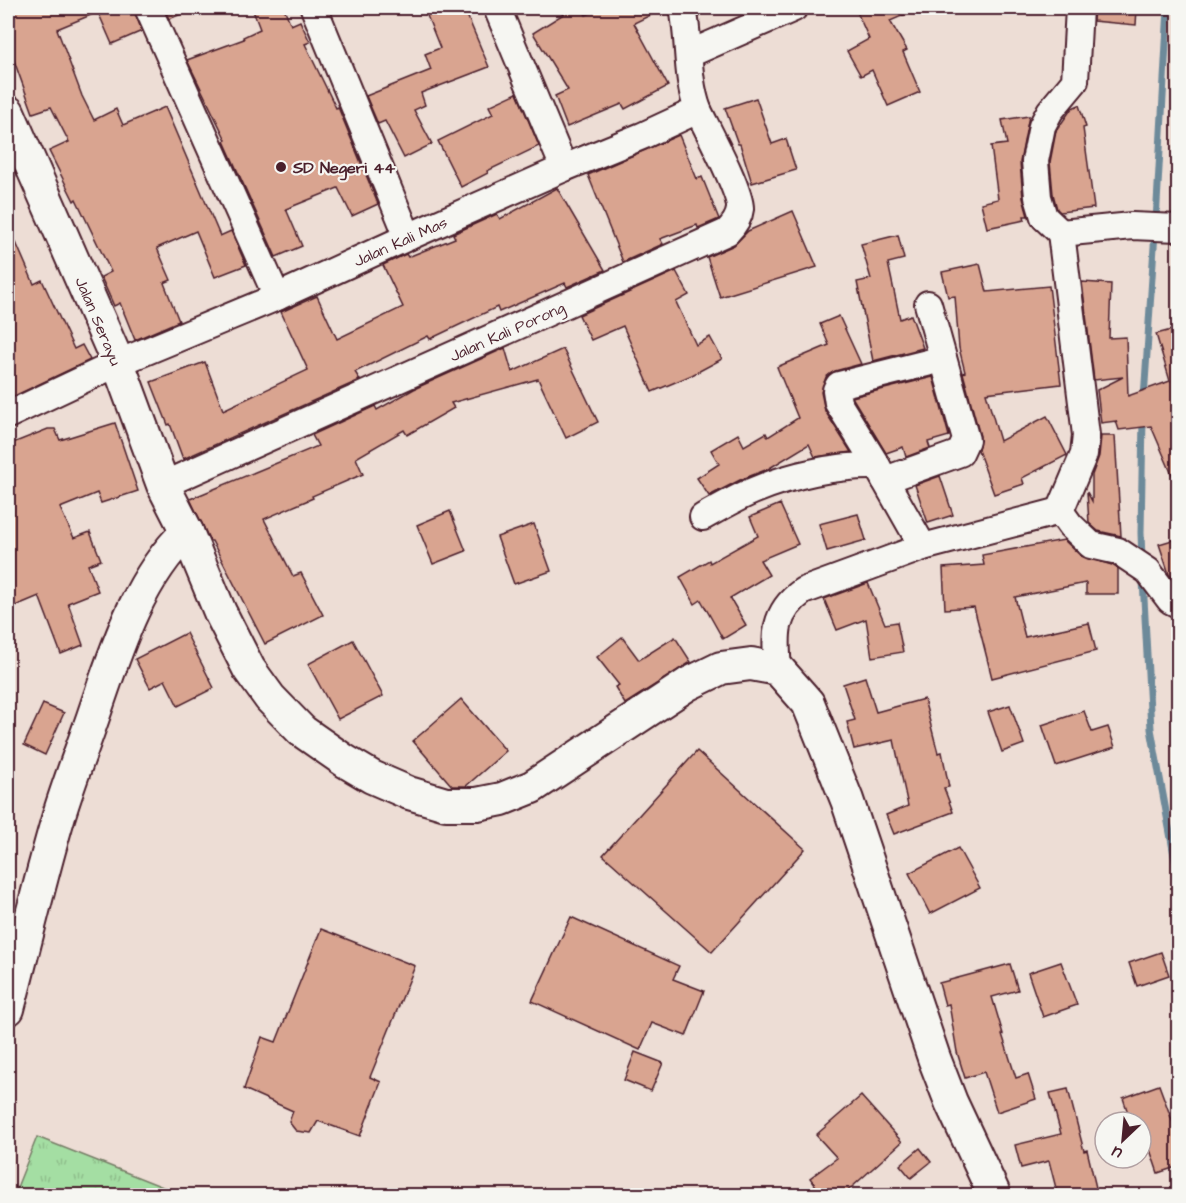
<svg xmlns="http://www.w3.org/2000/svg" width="1186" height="1203" viewBox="0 0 1186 1203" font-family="'Architects Daughter',sans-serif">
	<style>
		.grass { fill: url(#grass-tufts); stroke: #777e67; stroke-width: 1.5 }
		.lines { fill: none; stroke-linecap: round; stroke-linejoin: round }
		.stream { stroke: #6d8a9a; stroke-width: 7 }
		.building { fill: #d9a490; stroke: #4a1f2b; stroke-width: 1.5 }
		.minor-casing { stroke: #4a1f2b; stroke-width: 30 }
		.tertiary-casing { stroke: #4a1f2b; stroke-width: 36 }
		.minor { stroke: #f6f6f2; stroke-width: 26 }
		.tertiary { stroke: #f6f6f2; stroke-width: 32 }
		.poi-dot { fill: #4a1f2b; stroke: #f6f6f2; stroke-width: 2 }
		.labels { text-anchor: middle; stroke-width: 4.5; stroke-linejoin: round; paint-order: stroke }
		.poi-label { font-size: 16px; font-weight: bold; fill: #4a1f2b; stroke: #f6f6f2; text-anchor: start }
		.street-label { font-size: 16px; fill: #4a1f2b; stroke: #f6f6f2 }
	</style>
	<defs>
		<pattern id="grass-tufts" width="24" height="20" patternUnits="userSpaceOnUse" patternTransform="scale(1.5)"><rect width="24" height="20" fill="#a4dea3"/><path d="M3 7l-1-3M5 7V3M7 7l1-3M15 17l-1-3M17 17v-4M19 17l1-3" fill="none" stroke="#8fbe8c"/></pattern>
	</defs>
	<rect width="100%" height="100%" fill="#edddd5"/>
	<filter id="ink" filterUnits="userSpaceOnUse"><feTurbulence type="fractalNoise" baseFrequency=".0167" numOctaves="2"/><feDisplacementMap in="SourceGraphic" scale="12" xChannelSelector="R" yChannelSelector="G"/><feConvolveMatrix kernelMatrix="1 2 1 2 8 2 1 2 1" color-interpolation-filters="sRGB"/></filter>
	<g filter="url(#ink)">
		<polygon class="grass" points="37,1137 183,1195 14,1195"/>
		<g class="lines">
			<g class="stream">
				<polyline points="1156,221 1168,8"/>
				<polyline points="1144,398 1155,232"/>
				<polyline points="1142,560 1141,533 1143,418"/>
				<polyline points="1143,580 1151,729 1178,877"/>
			</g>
		</g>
		<g class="building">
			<polygon points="8,8 133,8 142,31 112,44 98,12 57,29 82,96 94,120 116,109 123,125 165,107 220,236 231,231 246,265 215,277 196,231 157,248 171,280 164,283 179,321 135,340 120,303 114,306 101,277 111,272 76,199 74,201 49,151 69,142 51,107 33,113 8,44"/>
			<polygon points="164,8 196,8 169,19"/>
			<polygon points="252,8 284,8 291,25 300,21 310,42 305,44 336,108 338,107 378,204 352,216 338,188 286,209 302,246 276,257 224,141 226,140 187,60 244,39 243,37 260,29"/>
			<polygon points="424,8 464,8 489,67 421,93 425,105 414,110 432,144 404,158 385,121 378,124 366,96 431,70 425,54 440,48"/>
			<polygon points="573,8 581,8 586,15 602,8 665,8 634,23 668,86 625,109 622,104 567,127 555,96 568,90 533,33"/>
			<polygon points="866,8 920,8 890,21 907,50 903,52 920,92 888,106 872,70 861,76 847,51 869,39 857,12"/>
			<polygon points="1094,8 1137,8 1136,25 1093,21"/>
			<polygon points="517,93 539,146 487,171 488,173 461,187 438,141 493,114 489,106"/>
			<polygon points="756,98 772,144 786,139 796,170 752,183 740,144 738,144 725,108"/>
			<polygon points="1079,105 1086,127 1083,128 1094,208 1060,212 1057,209 1053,194 1050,162 1056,131 1072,108"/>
			<polygon points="1029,116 1020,162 1023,198 1028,216 1024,216 1025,220 987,228 981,203 998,199 991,146 1007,144 1002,120"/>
			<polygon points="679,135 697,179 702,177 719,219 698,228 697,225 660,239 663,244 623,262 588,175"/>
			<polygon points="557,188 605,270 567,287 565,283 499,312 497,307 430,339 428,336 355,372 360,380 183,459 170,424 168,425 151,382 205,362 223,410 308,370 281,312 317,296 337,339 403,307 383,265 406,254 408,257 455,238 453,234 455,233 497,214 500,219"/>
			<polygon points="793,211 817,267 720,297 707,257 734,245 748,231"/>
			<polygon points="8,224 34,284 42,280 74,349 82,345 90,360 8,399"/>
			<polygon points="898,235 904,259 888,263 900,319 911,315 923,348 873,361 857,282 871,279 861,244"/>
			<polygon points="980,264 987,292 1049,286 1061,384 986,393 1000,441 1047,416 1067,455 1022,478 1024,484 994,494 978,450 980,436 963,373 965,372 959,348 955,296 948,297 942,272"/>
			<polygon points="676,271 689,295 676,302 696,345 710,337 722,359 692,375 652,392 623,326 591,340 579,315"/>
			<polygon points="1082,282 1111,284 1109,338 1126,337 1128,396 1170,381 1156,334 1179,328 1179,491 1151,426 1119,430 1116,421 1101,423 1097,390 1123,377 1094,380"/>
			<polygon points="839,316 861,364 835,371 826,377 821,392 825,411 851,452 815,457 809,444 768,469 740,480 709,496 697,478 719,464 711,450 738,434 744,446 766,433 768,437 798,418 777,367 829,345 820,324"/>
			<polygon points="505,348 512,372 563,349 598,422 566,438 538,379 451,403 454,408 407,435 404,430 356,458 363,474 312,496 313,498 264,519 293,576 301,573 323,615 265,644 212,541 210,541 190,499 318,446 312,435 375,406 377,410 414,389"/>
			<polygon points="933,377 949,436 928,442 930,448 906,457 903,447 886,453 852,397"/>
			<polygon points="115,423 138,491 101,503 97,493 60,508 74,538 90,532 101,560 88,565 98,591 68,603 83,645 61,654 39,596 8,609 8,445 48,429 55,429 60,440"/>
			<polygon points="1101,436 1115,436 1121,536 1098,531 1089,523 1087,492 1092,501 1092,475 1099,456"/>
			<polygon points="940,476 953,515 928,523 915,485"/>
			<polygon points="780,504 798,544 760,560 769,575 730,598 746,625 723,639 701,600 695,604 680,577 709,560 710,563 758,536 750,517"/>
			<polygon points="450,511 466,551 433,564 417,525"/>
			<polygon points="858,514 866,540 827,551 819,524"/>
			<polygon points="534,524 551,571 514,584 497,537"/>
			<polygon points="1179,538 1179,586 1169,574 1159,544"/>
			<polygon points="1064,540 1081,556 1112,565 1118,569 1118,594 1086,594 1086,583 1015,597 1025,637 1089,623 1096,651 992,678 974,607 945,609 943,568 984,565 982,555"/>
			<polygon points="868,583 885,624 897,622 903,652 872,657 866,619 837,630 824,599"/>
			<polygon points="186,633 214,688 178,706 165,680 150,688 135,659"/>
			<polygon points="622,637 639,660 675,637 691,662 625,704 615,687 619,685 597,657"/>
			<polygon points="353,640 383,696 338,719 308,664"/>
			<polygon points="865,677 876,712 924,699 938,753 942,752 949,787 944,788 953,812 894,834 886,815 908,806 894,740 854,749 847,722 855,720 843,684"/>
			<polygon points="461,699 506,751 466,786 452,786 413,741"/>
			<polygon points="43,704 64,713 45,755 24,745"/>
			<polygon points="1010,705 1024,744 1002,752 988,712"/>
			<polygon points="1084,711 1092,732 1108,727 1115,747 1056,766 1042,725"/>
			<polygon points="697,751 805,849 712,952 603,855"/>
			<polygon points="958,848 980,888 930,914 909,873"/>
			<polygon points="571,917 679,966 673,979 704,991 686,1036 652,1023 640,1050 532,1001"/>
			<polygon points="321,929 415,966 370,1077 381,1082 360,1136 318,1121 311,1133 296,1131 289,1122 293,1111 244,1089 262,1037 276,1042"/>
			<polygon points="1161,952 1169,975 1137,986 1129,963"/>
			<polygon points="1061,962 1077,1005 1043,1017 1028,973"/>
			<polygon points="1010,964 1018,990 992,997 1003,1034 1002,1034 1016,1078 1028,1074 1036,1099 997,1112 984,1072 965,1078 957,1052 949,1004 945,1005 939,983"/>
			<polygon points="635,1052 663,1063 651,1091 624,1080"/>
			<polygon points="1159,1085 1179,1139 1179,1166 1158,1173 1145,1135 1141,1136 1141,1122 1131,1122 1123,1098"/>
			<polygon points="1068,1089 1084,1151 1087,1150 1098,1196 1058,1196 1049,1161 1021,1168 1015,1145 1061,1134 1050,1093"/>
			<polygon points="861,1096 902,1142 842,1196 823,1196 810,1178 837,1158 816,1135"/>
			<polygon points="920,1148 931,1162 911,1178 900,1165"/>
		</g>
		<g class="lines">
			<g class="minor-casing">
				<g id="minor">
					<polyline points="148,8 277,297"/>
					<polyline points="314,8 408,237"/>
					<polyline points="497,8 564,168"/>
					<polyline points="689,54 794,8"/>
					<polyline points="1061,233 1044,217 1038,197 1035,161 1042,126 1050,111 1075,81 1079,8"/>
					<path d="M8 415 118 363 277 297 408 237 564 168 642 136 698 110C686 77 690 42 683 8"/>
					<polyline points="885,480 960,453 966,440 928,304"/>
					<path d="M163 485 727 232C733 226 739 219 740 209 741 191 707 129 698 110"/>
					<polyline points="1060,511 1084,454 1086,435 1061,233 1132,226 1178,228"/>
					<path d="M703 517C719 508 736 498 753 491 791 475 836 465 877 466"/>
					<polyline points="923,547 877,466 838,403 836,390 839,385 943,359"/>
					<path d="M778 669C775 635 773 613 803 591L923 547 1060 511 1070 525 1091 545 1118 551 1148 571 1170 600 1178 604"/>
				</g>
			</g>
			<g class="tertiary-casing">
				<g id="tertiary">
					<polyline points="8,112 118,363 163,485 187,532 220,612 249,669 270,698 302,731 345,761 372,777 409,793 446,804 477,804 502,799 532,787 688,684 721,668 751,664 778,669 808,703 847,800 934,1058 951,1102 995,1196"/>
					<path d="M8 1009C25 944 40 879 59 815 69 782 82 749 93 717 115 653 137 579 187 532"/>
				</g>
			</g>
			<use href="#minor" class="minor"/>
			<use href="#tertiary" class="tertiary"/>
		</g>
	</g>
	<circle class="poi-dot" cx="281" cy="167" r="6"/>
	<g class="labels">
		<g class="poi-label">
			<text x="293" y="173">SD Negeri 44</text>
		</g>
		<g class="street-label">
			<text transform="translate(400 241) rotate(-24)" y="6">Jalan Kali Mas</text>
			<text transform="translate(99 321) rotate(67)" y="6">Jalan Serayu</text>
			<text transform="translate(507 331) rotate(-24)" y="6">Jalan Kali Porong</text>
		</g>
	</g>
	<rect width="1186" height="1203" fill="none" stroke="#f6f6f2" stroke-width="30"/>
	<rect x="15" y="15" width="1156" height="1173" fill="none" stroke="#4a1f2b" stroke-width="2" filter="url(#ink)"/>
	<g transform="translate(1123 1140) rotate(206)"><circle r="28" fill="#f6f6f2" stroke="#b1a0a2" stroke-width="1.5"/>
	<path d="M0-4.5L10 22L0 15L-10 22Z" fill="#4a1f2b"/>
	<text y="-9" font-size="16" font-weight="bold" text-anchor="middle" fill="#4a1f2b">U</text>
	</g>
</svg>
